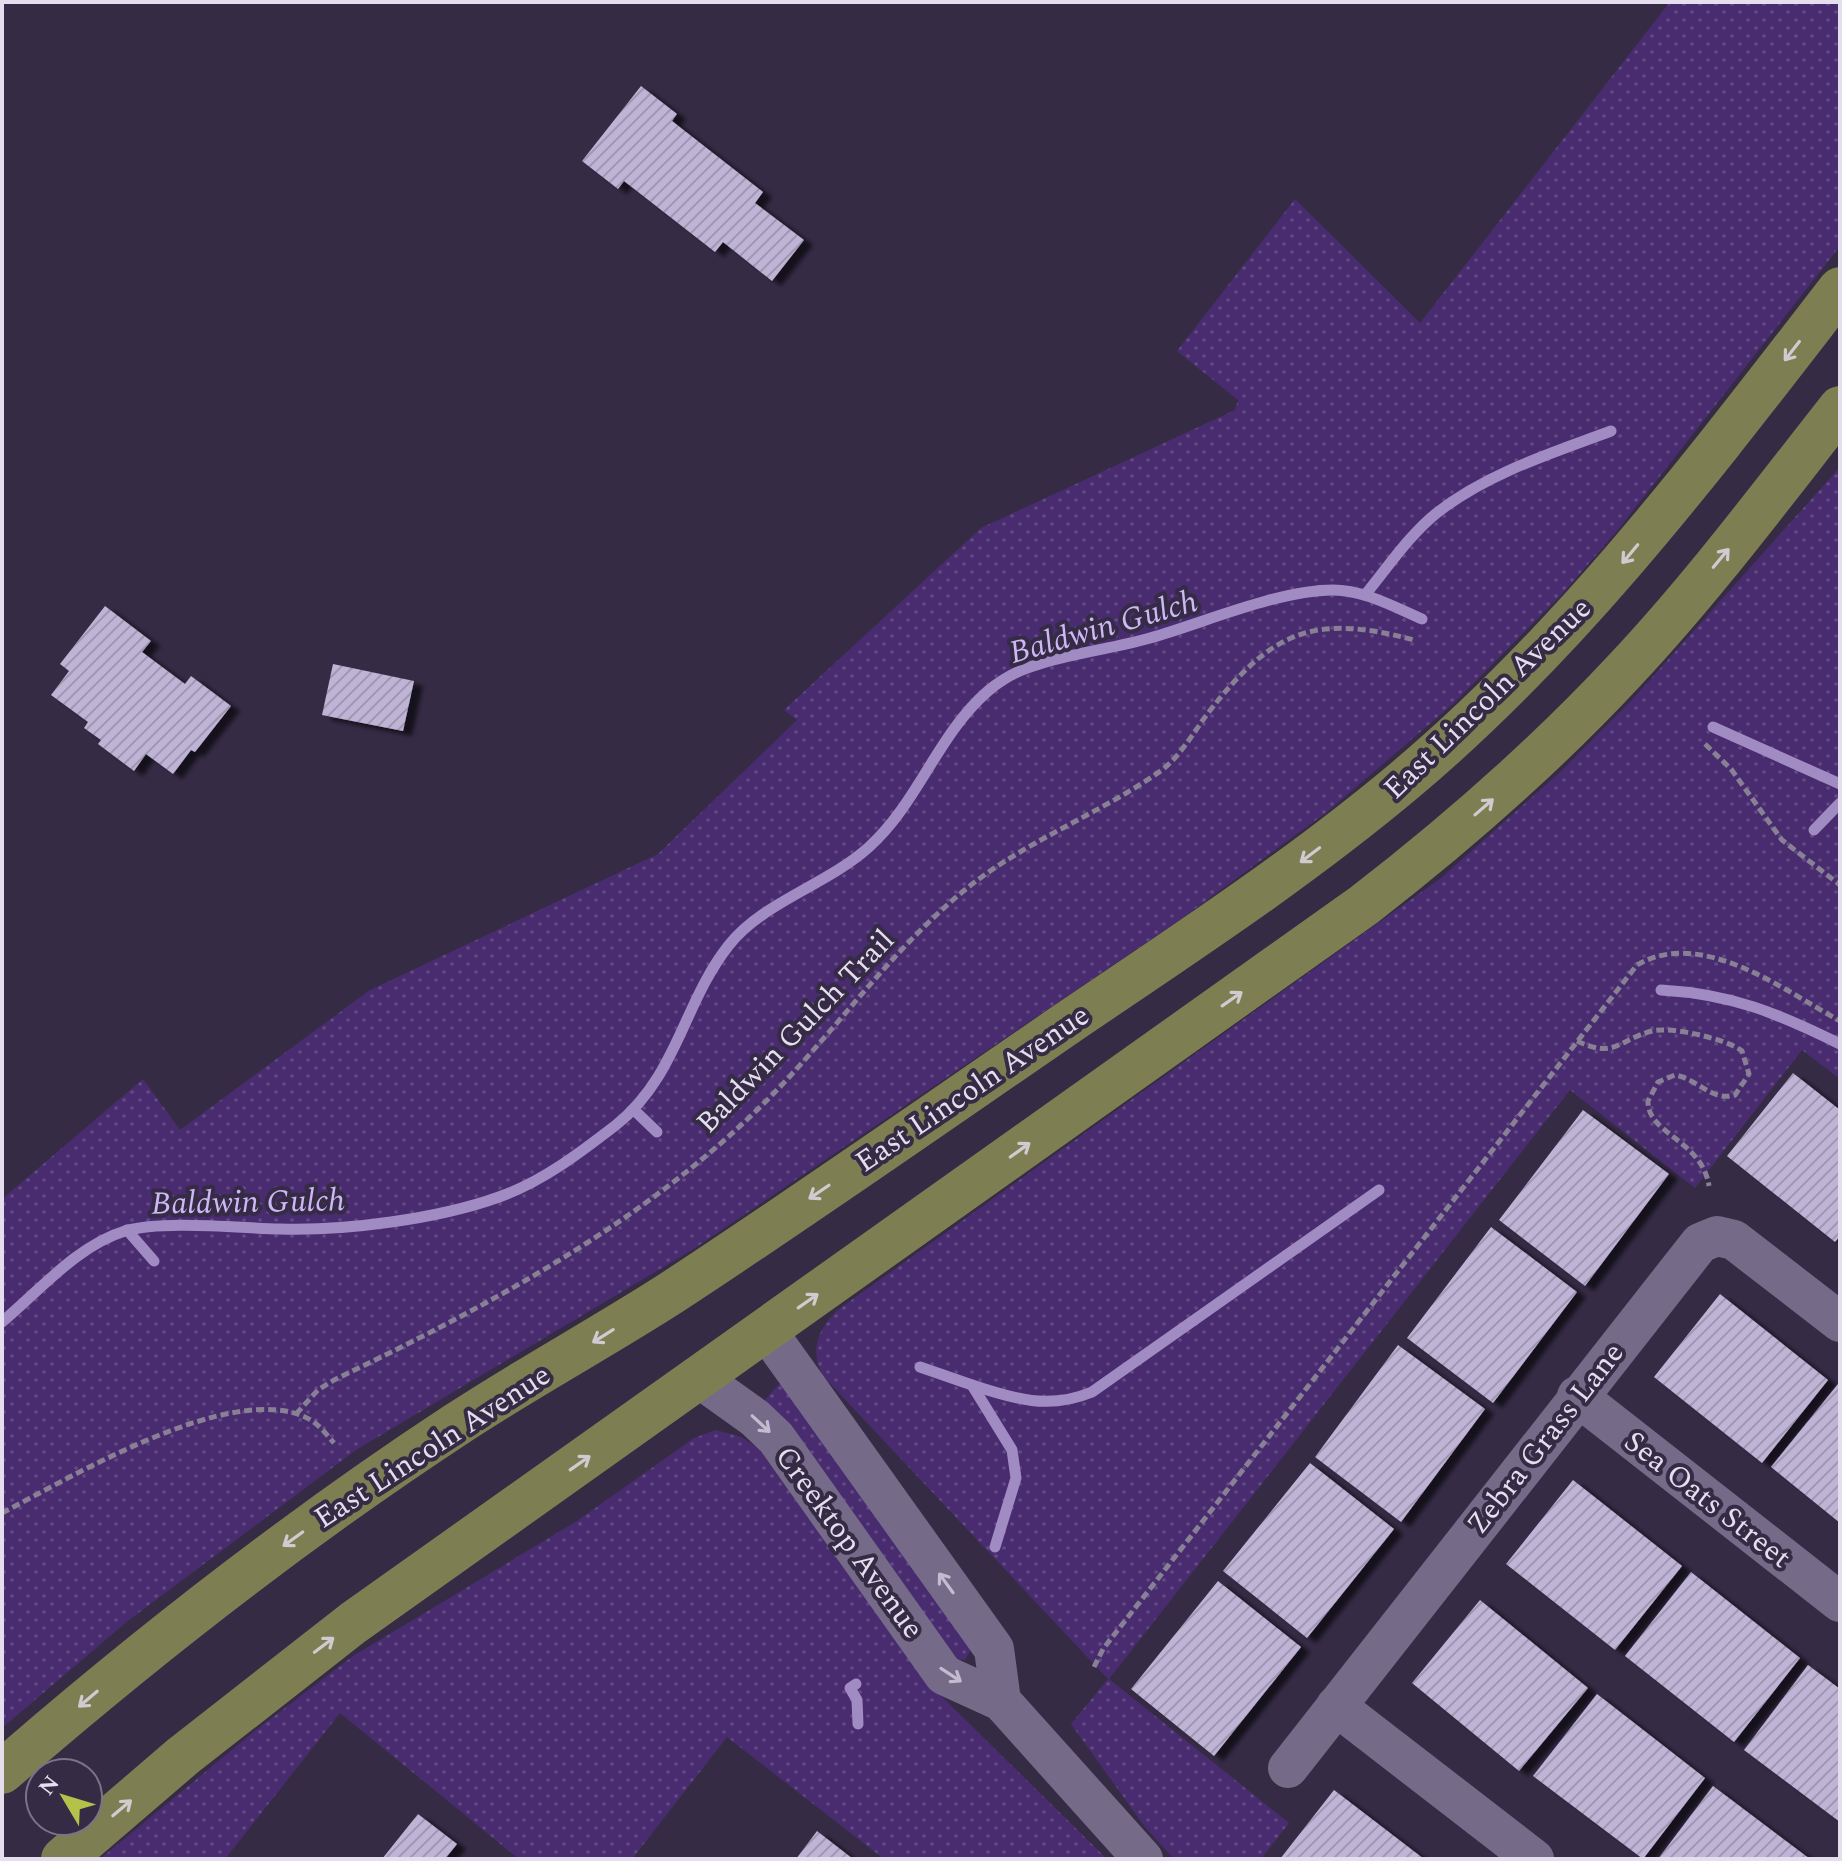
<svg xmlns="http://www.w3.org/2000/svg" width="1842" height="1861" viewBox="0 0 1842 1861" font-family="Spectral,serif">
	<style>
		.grass { fill: url(#grass-dots) }
		.lines { fill: none; stroke-linecap: round; stroke-linejoin: round }
		.stream { stroke: #a18bc3; stroke-width: 11 }
		.building { fill: url(#building-hatch); filter: url(#shadow) }
		.path { stroke: #888095; stroke-width: 5; stroke-dasharray: 8 4; stroke-linecap: butt }
		.minor { stroke: #756b89; stroke-width: 40 }
		.major { stroke: #7d7f52; stroke-width: 44 }
		.oneway { stroke: #cfcbd0 }
		.oneway2 { stroke: #c3bcd0 }
		.labels { text-anchor: middle; stroke-width: 8; stroke-linejoin: round; paint-order: stroke }
		.street-label { font-size: 30px; fill: #e4deef; stroke: #352b45 }
		.water-label { font-size: 32px; font-style: italic; fill: #cdb7f4; stroke: #352b45 }
	</style>
	<defs>
		<pattern id="grass-dots" width="8" height="8" patternUnits="userSpaceOnUse" patternTransform="scale(2)"><rect width="8" height="8" fill="#492c6f"/><path d="M2 2h.1M6 6h.1" fill="none" stroke="#634a84" stroke-width="1.8" stroke-linecap="round"/></pattern>
		<pattern id="building-hatch" width="6" height="6" patternUnits="userSpaceOnUse" patternTransform="scale(2)"><rect width="6" height="6" fill="#bfb4d5"/><path d="M-1 1l2-2M0 6l6-6M5 7l2-2" fill="none" stroke="#a098b2"/></pattern>
		<filter id="shadow"><feDropShadow dx="9" dy="5" stdDeviation="2" flood-color="#0009"/></filter>
	</defs>
	<rect width="100%" height="100%" fill="#352b45"/>
	<g class="grass">
		<polygon points="1670,2 1840,2 1840,246 1617,531 1563,593 1454,703 1327,812 1181,919 692,1250 356,1450 129,1620 2,1728 2,1199 143,1079 180,1130 370,990 658,854 797,720 784,710 981,528 1235,410 1238,400 1177,351 1295,199 1420,323"/>
		<path d="M1840 467V1079L1802 1050 1695 1188 1570 1090 1109 1679 1289 1823 1261 1859H1174L1145 1827 1071 1724 1108 1679 823 1376C809 1350 818 1328 839 1309L1441 878 1558 774 1631 701Z"/>
		<polygon points="779,1384 785,1384 971,1649 965,1660 958,1660 764,1401"/>
		<polygon points="716,1430 741,1437 758,1448 932,1687 1107,1859 884,1859 727,1737 632,1859 519,1859 340,1713 225,1859 100,1859 256,1730 353,1656 577,1521 694,1438"/>
	</g>
	<g class="lines">
		<g class="stream">
			<path d="M1365 595C1388 567 1410 534 1438 512 1488 473 1552 453 1611 431"/>
			<polyline points="1713,727 1840,784"/>
			<polyline points="1814,830 1840,803"/>
			<path d="M1661 990C1732 994 1777 1013 1840 1044"/>
			<polyline points="634,1110 657,1132"/>
			<polyline points="127,1230 154,1261"/>
			<path d="M2 1322C39 1291 78 1245 125 1231 162 1220 239 1228 280 1229 345 1231 438 1219 499 1197 542 1182 581 1152 616 1125 678 1075 683 1003 729 945 763 902 827 885 869 847 918 803 938 734 988 691 1001 680 1017 671 1033 666 1071 653 1112 649 1150 638 1203 623 1279 590 1333 590 1364 590 1394 607 1422 619"/>
			<polyline points="920,1367 972,1385 1012,1450 1016,1478 995,1547"/>
			<path d="M972 1385C1014 1399 1049 1410 1092 1392L1379 1190"/>
			<polyline points="856,1684 850,1688 857,1700 858,1724"/>
		</g>
	</g>
	<g class="building">
		<polygon points="641,86 677,114 672,121 763,192 755,203 804,240 772,281 723,242 715,252 624,181 618,189 582,161"/>
		<polygon points="105,606 151,641 142,652 185,684 191,676 231,706 195,752 191,750 173,774 146,754 134,771 98,744 101,740 84,728 88,722 51,695 69,671 60,664"/>
		<polygon points="333,664 414,681 403,731 322,715"/>
		<polygon points="1793,1073 1840,1110 1840,1236 1835,1242 1727,1156"/>
		<polygon points="1583,1110 1669,1174 1585,1286 1499,1220"/>
		<polygon points="1491,1227 1577,1292 1493,1403 1407,1338"/>
		<polygon points="1720,1294 1828,1380 1762,1463 1654,1377"/>
		<polygon points="1398,1345 1485,1409 1401,1522 1315,1457"/>
		<polygon points="1838,1384 1840,1386 1840,1523 1771,1467"/>
		<polygon points="1310,1463 1394,1529 1307,1638 1223,1571"/>
		<polygon points="1573,1480 1682,1566 1615,1650 1506,1564"/>
		<polygon points="1691,1572 1800,1658 1734,1742 1625,1656"/>
		<polygon points="1218,1581 1301,1647 1214,1756 1131,1689"/>
		<polygon points="1480,1600 1588,1688 1519,1771 1412,1683"/>
		<polygon points="1808,1665 1840,1689 1840,1822 1744,1750"/>
		<polygon points="1597,1694 1705,1778 1643,1859 1533,1776"/>
		<polygon points="1713,1786 1810,1859 1658,1859"/>
		<polygon points="1334,1790 1424,1859 1280,1859"/>
		<polygon points="418,1814 457,1844 445,1859 382,1859"/>
		<polygon points="817,1831 853,1859 796,1859"/>
	</g>
	<g class="lines">
		<g class="path">
			<polyline points="1705,744 1731,769 1782,840 1840,885"/>
			<path d="M1577 1041C1615 1059 1618 1040 1652 1031 1670 1026 1727 1039 1742 1051L1749 1074 1735 1095C1712 1102 1698 1079 1675 1075L1658 1082 1648 1101C1647 1134 1702 1140 1709 1186"/>
			<path d="M296 1414 318 1390 334 1380C484 1308 633 1229 755 1112 828 1042 886 954 966 889 1025 841 1100 814 1162 770 1182 754 1193 733 1208 713 1272 631 1313 613 1414 640"/>
			<path d="M2 1513C70 1478 232 1380 307 1418 318 1423 326 1434 334 1443"/>
			<path d="M1094 1667 1103 1649 1637 965C1702 927 1785 991 1840 1021"/>
		</g>
		<g class="minor">
			<polyline points="766,1330 994,1649 1001,1701"/>
			<polyline points="699,1378 755,1418 776,1438 944,1675 1001,1701 1143,1859"/>
			<polyline points="1577,1396 1840,1602"/>
			<polyline points="1336,1706 1534,1859"/>
			<polyline points="1288,1768 1700,1243 1717,1236 1734,1240 1840,1322"/>
		</g>
		<g class="major">
			<path d="M2 1772C146 1647 297 1529 457 1424 527 1378 601 1338 671 1293 804 1206 935 1114 1066 1024 1181 946 1298 870 1405 780 1574 638 1706 462 1840 289"/>
			<path d="M63 1859 183 1756 353 1623 1364 905C1457 833 1545 756 1625 670 1702 588 1770 497 1840 408"/>
		</g>
	</g>
	<defs><path id="oneway-shaft" d="M-6 0H5M1.5-3L5.5 0L1.5 3" fill="none" stroke-width="1.6" stroke-linecap="round" stroke-linejoin="round" transform="scale(2)"/></defs>
	<g class="oneway">
		<use href="#oneway-shaft" transform="translate(1792 351) rotate(128)"/>
		<use href="#oneway-shaft" transform="translate(1630 554) rotate(130)"/>
		<use href="#oneway-shaft" transform="translate(1721 558) rotate(-50)"/>
		<use href="#oneway-shaft" transform="translate(1484 807) rotate(-41)"/>
		<use href="#oneway-shaft" transform="translate(1310 855) rotate(143)"/>
		<use href="#oneway-shaft" transform="translate(1232 999) rotate(-35)"/>
		<use href="#oneway-shaft" transform="translate(1020 1150) rotate(-36)"/>
		<use href="#oneway-shaft" transform="translate(819 1192) rotate(146)"/>
		<use href="#oneway-shaft" transform="translate(808 1301) rotate(-35)"/>
		<use href="#oneway-shaft" transform="translate(603 1336) rotate(148)"/>
		<use href="#oneway-shaft" transform="translate(580 1463) rotate(-35)"/>
		<use href="#oneway-shaft" transform="translate(293 1539) rotate(144)"/>
		<use href="#oneway-shaft" transform="translate(324 1645) rotate(-37)"/>
		<use href="#oneway-shaft" transform="translate(88 1699) rotate(140)"/>
		<use href="#oneway-shaft" transform="translate(122 1808) rotate(-40)"/>
	</g>
	<g class="oneway2">
		<use href="#oneway-shaft" transform="translate(761 1424) rotate(43)"/>
		<use href="#oneway-shaft" transform="translate(946 1583) rotate(-126)"/>
		<use href="#oneway-shaft" transform="translate(951 1675) rotate(33)"/>
	</g>
	<g class="labels">
		<g class="street-label">
			<text transform="translate(1487 698) rotate(-44)" y="10">East Lincoln Avenue</text>
			<text transform="translate(795 1031) rotate(-46)" y="10">Baldwin Gulch Trail</text>
			<text transform="translate(972 1088) rotate(-34)" y="10">East Lincoln Avenue</text>
			<text transform="translate(1545 1438) rotate(-52)" y="10">Zebra Grass Lane</text>
			<text transform="translate(432 1446) rotate(-33)" y="10">East Lincoln Avenue</text>
			<text transform="translate(1708 1499) rotate(38)" y="10">Sea Oats Street</text>
			<text transform="translate(850 1542) rotate(54)" y="10">Creektop Avenue</text>
		</g>
		<g class="water-label">
			<text transform="translate(1103 626) rotate(-16)" y="11">Baldwin Gulch</text>
			<text transform="translate(248 1201) rotate(-1)" y="11">Baldwin Gulch</text>
		</g>
	</g>
	<rect width="1842" height="1861" fill="none" stroke="#e4deef" stroke-width="8"/>
	<g transform="translate(64 1797) rotate(308)"><circle r="38" fill="#352b45" stroke="#7b7389" stroke-width="2"/>
	<path d="M0-6L14 30L0 20L-14 30Z" fill="#b4c24a"/>
	<text y="-12" font-size="22" font-weight="bold" text-anchor="middle" fill="#e4deef">N</text>
	</g>
</svg>
